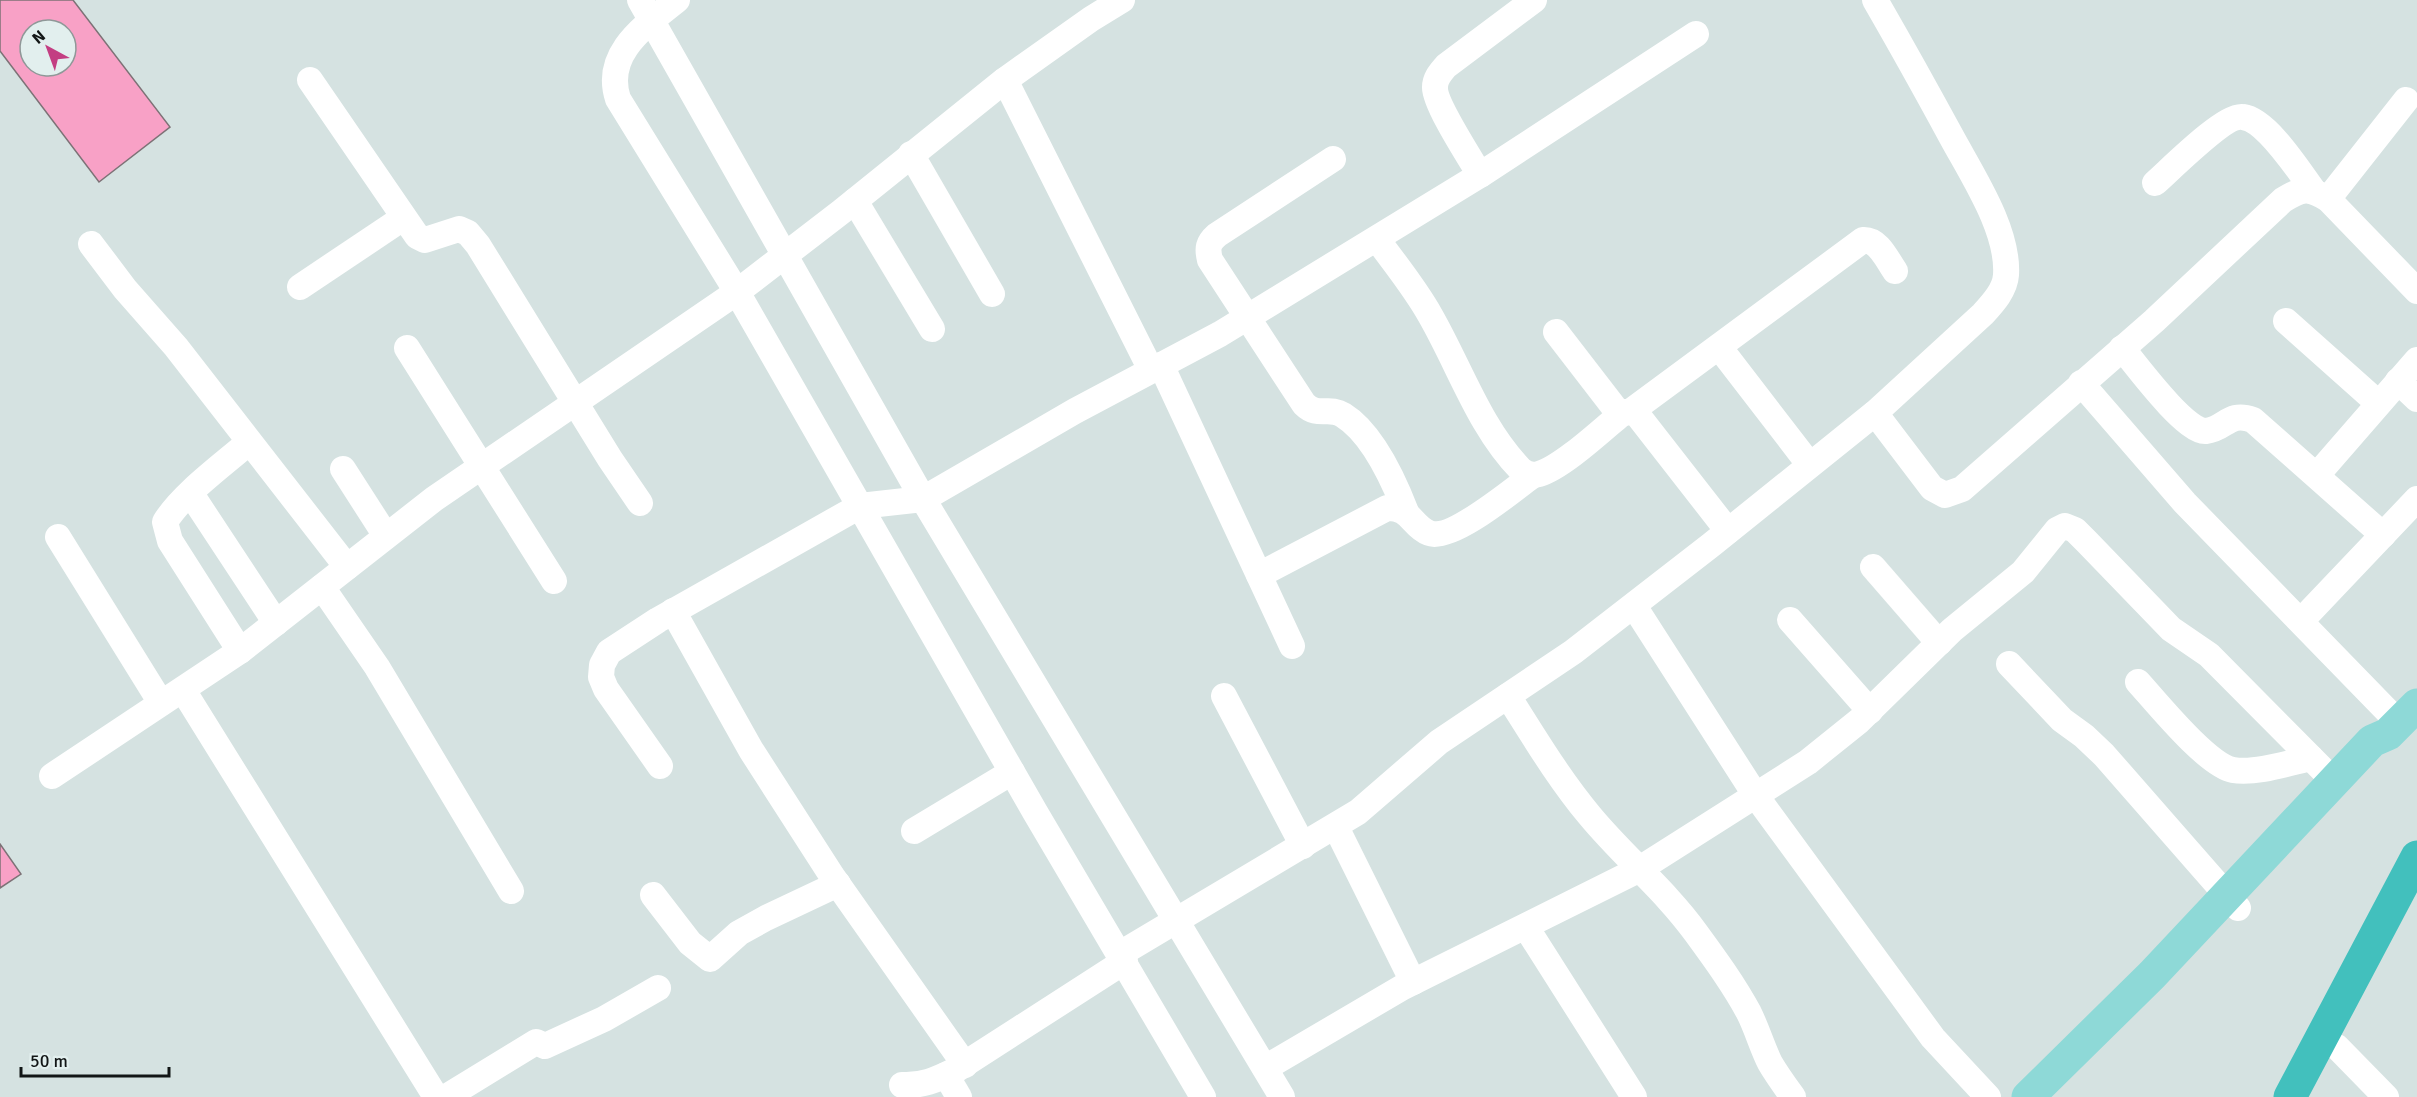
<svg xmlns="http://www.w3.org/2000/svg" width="2417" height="1097" viewBox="0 0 2417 1097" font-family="Signika,sans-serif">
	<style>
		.building { fill: #f8a1c6; stroke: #7d7276; stroke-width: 1.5; fill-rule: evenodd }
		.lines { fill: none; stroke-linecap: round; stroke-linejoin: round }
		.minor { stroke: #fff; stroke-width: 26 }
		.major { stroke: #8ed9d7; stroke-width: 33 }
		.highway { stroke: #42c0bd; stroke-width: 33 }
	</style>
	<rect width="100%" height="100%" fill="#d5e2e1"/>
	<g class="building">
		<path d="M0 0H73L170 127 99 182 0 51ZM30 30H66V66H30Z"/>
		<polygon points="0,844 21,874 0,888"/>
	</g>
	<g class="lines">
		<g class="minor">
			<polyline points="640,0 923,499 1282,1097"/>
			<path d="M677 0C645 26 603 53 618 99L737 292 1035 812 1203 1097"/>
			<polyline points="310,80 417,236 425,240 459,229 468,233 478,245 610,459 640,503"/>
			<polyline points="1005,80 1151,370"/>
			<polyline points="911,154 992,294"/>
			<path d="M1333 159 1217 235C1208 243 1207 248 1210 260L1304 404C1318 418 1329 406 1343 415 1372 433 1394 481 1406 512"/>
			<path d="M1480 175C1470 158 1434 103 1435 87 1435 78 1441 72 1446 66L1534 0"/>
			<path d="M2155 183C2170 170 2225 114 2243 117 2267 120 2299 171 2313 190"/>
			<polyline points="2328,199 2406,100"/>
			<polyline points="855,201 932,329"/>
			<path d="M1377 239C1395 264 1415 288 1430 315 1460 367 1479 427 1521 470 1526 474 1532 476 1539 474 1561 468 1601 431 1620 415L1625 412 1636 413 1728 531"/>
			<polyline points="91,244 125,289 176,347 347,567"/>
			<polyline points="300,287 403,218"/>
			<polyline points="2286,321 2378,403"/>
			<polyline points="1556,332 1620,415"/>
			<polyline points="1719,347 1809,464"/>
			<polyline points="407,348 554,581"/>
			<path d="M2122 348C2136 365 2186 433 2206 431 2226 429 2228 411 2253 420L2383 535"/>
			<polyline points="1161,365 1292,646"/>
			<polyline points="2398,381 2417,399"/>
			<polyline points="2081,383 2185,503 2399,723"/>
			<path d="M1630 412 1863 240C1879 239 1887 260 1895 271"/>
			<path d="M1875 413 1932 488 1945 495 1962 489 2154 321 2283 200C2303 188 2308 187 2328 199L2417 291"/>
			<polyline points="343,469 386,536"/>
			<polyline points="2317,475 2417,360"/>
			<polyline points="191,494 276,623"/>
			<polyline points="58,537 161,703"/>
			<polyline points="1873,567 1939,643"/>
			<path d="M1259 575 1387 508C1411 507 1411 526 1429 533 1451 542 1514 489 1533 475"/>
			<polyline points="322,587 377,667 511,891"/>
			<polyline points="1634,606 1756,796 1933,1038 1988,1097"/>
			<polyline points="673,611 751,750 832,876 965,1065"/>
			<polyline points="1790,620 1870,711"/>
			<polyline points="2301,621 2417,499"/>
			<path d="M240 651 170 541 165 522C182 494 224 464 249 442"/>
			<polyline points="2009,664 2062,720 2084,736 2104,755 2238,908"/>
			<path d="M2138 682C2157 703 2207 765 2233 770 2255 774 2289 763 2311 758"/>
			<polyline points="183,690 436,1097"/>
			<polyline points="1224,696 1303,846"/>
			<path d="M1508 696C1534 737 1559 779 1590 816 1624 857 1665 890 1696 933 1715 959 1734 985 1749 1013 1757 1029 1762 1047 1770 1063 1777 1075 1785 1086 1793 1097"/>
			<polyline points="660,766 606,689 601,677 602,665 609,652 658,620 860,506 923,499 1075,411 1220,334 1480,175 1696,34"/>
			<polyline points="52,776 240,651 434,499 737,292 841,212 1005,80 1091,19 1122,0"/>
			<polyline points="1336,827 1413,982"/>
			<polyline points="914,831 1012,772"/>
			<polyline points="653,895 690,943 710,959 739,933 766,918 838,884"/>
			<polyline points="1526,927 1634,1097"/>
			<path d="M1120 954 1358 812 1439 742 1573 652 1711 545 1875 413 1983 314C1993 303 2005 290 2006 275 2009 230 1972 175 1951 136 1926 90 1901 45 1875 0"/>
			<polyline points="2337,1047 2386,1097"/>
			<polyline points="1265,1068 1403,987 1638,870 1808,762 1859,721 1952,630 2023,572 2057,530 2065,526 2075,530 2087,542 2171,629 2209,655 2334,781"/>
			<polyline points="946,1075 959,1097"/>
			<path d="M902 1085C922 1086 936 1080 954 1071L1125 961"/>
			<polyline points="446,1097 536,1042 545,1046 604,1019 658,988"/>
		</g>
		<polyline class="major" points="2028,1097 2152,975 2372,741 2388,734 2417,705"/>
		<polyline class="highway" points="2290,1097 2417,857"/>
	</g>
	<g transform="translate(48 48) rotate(319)"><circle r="28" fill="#e2efee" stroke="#8f9898" stroke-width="1.5"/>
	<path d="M0-4.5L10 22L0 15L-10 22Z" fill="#c33e82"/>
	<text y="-9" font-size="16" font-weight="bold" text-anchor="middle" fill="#121616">N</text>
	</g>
	<path d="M21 1067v9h148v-9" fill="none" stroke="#121616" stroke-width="3"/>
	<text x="30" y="1067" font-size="18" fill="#121616" stroke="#e2efee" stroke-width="4.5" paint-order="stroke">50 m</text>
</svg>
